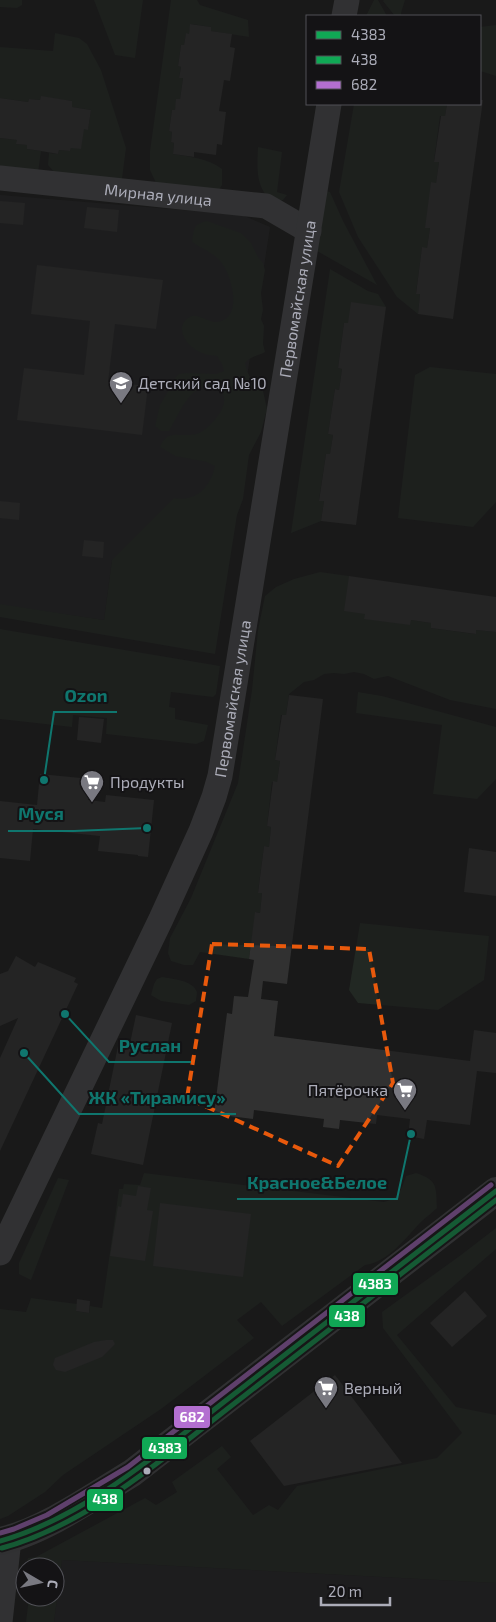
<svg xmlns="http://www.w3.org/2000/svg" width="496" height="1622" viewBox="0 0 496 1622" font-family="'Exo 2',sans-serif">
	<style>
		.built { fill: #232325 }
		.green { fill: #222823 }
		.building { fill: #313131 }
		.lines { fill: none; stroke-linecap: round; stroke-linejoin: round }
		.street { stroke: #4e4f52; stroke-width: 25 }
		.secondary { stroke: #4d4d50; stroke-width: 28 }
		.bus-1-casing { stroke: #141315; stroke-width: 9 }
		.bus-2-casing { stroke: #141315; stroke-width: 9 }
		.bus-3-casing { stroke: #141315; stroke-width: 9 }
		.bus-1 { stroke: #10a855; stroke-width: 5 }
		.bus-2 { stroke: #10a855; stroke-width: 5 }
		.bus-3 { stroke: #b36fd0; stroke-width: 5 }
		.marked { fill: none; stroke: #e8590c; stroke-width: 4; stroke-dasharray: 10 6; stroke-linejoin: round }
		.bus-dot { fill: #acadb9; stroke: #141315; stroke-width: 2 }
		.labels { text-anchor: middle; stroke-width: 4; stroke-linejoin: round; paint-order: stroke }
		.street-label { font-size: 16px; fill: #acadb9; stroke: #141315 }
		.poi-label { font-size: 16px; fill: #acadb9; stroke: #141315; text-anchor: start }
		.leader { fill: none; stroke: #0f766e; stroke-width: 2 }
		.callout-dot { fill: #0f766e; stroke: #141315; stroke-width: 2 }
		.callout-label { font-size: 18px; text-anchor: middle; font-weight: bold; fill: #0f766e; stroke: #141315; stroke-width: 4; stroke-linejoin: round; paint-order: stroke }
		.line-badge { stroke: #141315; stroke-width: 2 }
		.badge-label { font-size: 14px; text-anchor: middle; font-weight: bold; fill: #fff }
	</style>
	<rect width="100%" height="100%" fill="#191919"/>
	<g class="built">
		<polygon points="0,195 242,215 270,227 226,513 112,560 104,620 0,605"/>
		<polygon points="62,1560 496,1583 496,1622 54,1622"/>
	</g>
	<g class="green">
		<polygon points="0,0 22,0 22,5 17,8 0,7"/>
		<polygon points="94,0 143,0 135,58 115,55"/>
		<path d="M171 0H197L200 5 248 20 249 37 211 31V27L191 24 189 34H186L184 45H181L178 66 181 67 179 78H183L180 99 175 110H172L169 131 172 132 171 142 174 143 173 154C190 157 208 158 222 169V185L218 191 157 185 150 170V151Z"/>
		<polygon points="374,0 378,0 387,16 366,16"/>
		<polygon points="384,0 405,0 401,13 401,16 395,16 383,1"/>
		<polygon points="496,25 496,76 480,71 480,27"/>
		<polygon points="55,33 79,38 87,44 101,70 126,148 122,179 55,173 48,165 49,153 58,154 59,150 70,151 71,148 84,129 88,129 91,110 72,107 72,101 41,97 40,100 29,99 28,102 0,98 0,47 53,51"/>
		<polygon points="354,104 447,104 445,116 440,116 434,161 439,162 436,183 426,228 430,228 427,248 422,248 416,293 420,294 418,314 397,297 358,237 339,192"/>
		<polygon points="0,138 17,140 17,144 27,145 27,149 41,151 38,173 0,168"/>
		<path d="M258 147 282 152 277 192 287 195 283 200 275 202C255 191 257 168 258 147Z"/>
		<polygon points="326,191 330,192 343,221 377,285 317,251"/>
		<path d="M207 221 241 233 251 243 258 257 263 263 265 270 261 293 263 310 261 319 264 326 263 344 265 352C258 356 251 356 245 363L247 371 250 377 257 380 262 386 267 409 261 432 249 455 243 499 237 515 215 654 0 617V604L104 620 112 560 174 498C197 502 210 487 215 466L207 462 175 456 160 447C167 428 181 438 196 434 204 432 211 424 216 418 238 392 210 374 191 395 182 405 176 419 169 431H161L155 426 160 405 171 386 174 379 179 374 186 373 216 374 224 371 222 364 217 356C212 355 206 355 202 353 189 349 173 329 188 318 197 311 208 323 217 322 244 319 232 274 220 261 213 252 201 249 192 242 194 229 193 224 207 221Z"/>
		<polygon points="330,269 368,291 378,294 386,307 348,323 344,323 338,368 342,369 339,390 335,389 328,434 333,435 330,454 326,454 319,500 324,501 321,521 291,533"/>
		<polygon points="430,367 496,374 496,502 473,527 398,518 415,375"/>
		<polygon points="320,572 349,576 411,620 431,623 431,628 475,634 476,630 496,632 496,709 450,700 388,676 374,679 364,674 354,672 344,674 334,673 324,674 314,680 304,682 289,694 286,715 281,715 275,760 280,761 277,782 272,782 267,826 271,827 269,847 264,846 258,892 262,893 260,913 256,912 249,959 200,952 193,965 184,965 171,961 168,953 170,938 191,898 238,783 252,690 258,630 265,596 276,587 294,579"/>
		<polygon points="0,629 220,666 216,694 213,697 171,692 169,707 175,708 175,719 208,725 204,741 196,744 106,734 107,718 73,715 72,727 0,719"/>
		<polygon points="358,692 382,696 496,727 496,779 477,799 433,794 442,725 356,713"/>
		<polygon points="360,923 489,936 484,980 438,1010 358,1003 349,990"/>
		<path d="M162 977C172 979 193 980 197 992 197 995 196 998 196 1001L189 1005 161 1001 151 995 154 984 157 979Z"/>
		<path d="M144 1173 384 1202C400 1198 401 1190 406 1176L416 1173C438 1180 436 1187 437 1208 432 1213 426 1217 422 1221 406 1237 389 1262 365 1265L282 1326 261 1302 237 1320 254 1338 161 1409 63 1475 45 1492 8 1516 0 1519V1309L26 1312 31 1298 77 1304 76 1311 89 1313 90 1306 102 1308 119 1189H123L124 1184 140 1185Z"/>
		<polygon points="58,1178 69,1180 31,1280 19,1274 19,1263"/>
		<polygon points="496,1228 496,1249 397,1335 456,1407 496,1415 496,1583 62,1560 54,1622 26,1622 29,1597 55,1597 55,1567 25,1567 28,1558 36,1557 145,1498 156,1505 177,1492 172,1482 222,1446 231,1457 217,1469 253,1515 269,1505 278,1510 297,1486 437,1458 462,1433 383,1328 382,1312 461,1255"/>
	</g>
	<g class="building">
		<polygon points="190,24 211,27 211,31 232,34 230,47 235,48 230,81 224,80 219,111 226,112 222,145 217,144 216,155 194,152 194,157 173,154 174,143 171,142 172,132 169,131 172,110 175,110 176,99 180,99 183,78 179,78 181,67 178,66 181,45 184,45 186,33 189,34"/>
		<polygon points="41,96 72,101 72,107 91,110 88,130 84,129 81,149 71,148 70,151 59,150 58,154 41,151 27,149 27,145 16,144 17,140 0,138 0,98 28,102 29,99 40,100"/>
		<polygon points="480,100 483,100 453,319 418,314 420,294 416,294 422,247 427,248 430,228 425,228 431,182 436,183 439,162 434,162 441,116 445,116 447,104 480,104"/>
		<polygon points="0,201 25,203 23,225 0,223"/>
		<polygon points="87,207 119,210 117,232 84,228"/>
		<polygon points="37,265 163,280 156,329 115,324 108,382 148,386 142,435 17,420 24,368 84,375 90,321 31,314"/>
		<polygon points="351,302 386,307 356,525 321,521 324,501 319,501 326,454 330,454 333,435 328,434 335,389 339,390 342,369 338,368 344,323 348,323"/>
		<polygon points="0,501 20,503 19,520 0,518"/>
		<polygon points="84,540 104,542 103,558 82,556"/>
		<polygon points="349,576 496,597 496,632 476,630 476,634 431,628 431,623 411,620 410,625 364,619 365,614 344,611"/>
		<polygon points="289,695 323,699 287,984 263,981 261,999 278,1001 274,1036 470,1061 474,1030 496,1033 496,1073 477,1071 470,1125 427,1120 424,1139 408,1136 410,1119 377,1115 376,1124 340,1120 339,1129 323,1127 324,1119 254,1110 253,1119 214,1114 227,1013 232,1014 234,996 248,997 254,960 249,959 255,912 260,913 262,893 258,893 264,846 269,847 271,827 267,826 273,781 277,782 280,761 275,760 282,715 286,715"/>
		<polygon points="79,717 104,719 101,743 77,740"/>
		<polygon points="40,774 91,779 88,800 105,802 106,795 154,800 148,857 138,856 138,855 98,851 100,836 33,829 30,861 0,858 0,801 37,805"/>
		<polygon points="469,848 496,852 496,896 464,892"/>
		<polygon points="16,956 35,967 38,962 76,978 74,982 78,984 0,1151 0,1058 18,1018 0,1026 0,974 8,971"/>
		<polygon points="136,1015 172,1023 143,1165 91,1154 98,1123 102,1124 118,1046 129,1048"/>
		<polygon points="138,1186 151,1188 147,1210 153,1211 145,1261 110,1256 118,1206 121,1207 123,1194 136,1196"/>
		<polygon points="160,1203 251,1214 243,1277 153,1266"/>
		<polygon points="465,1291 487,1316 452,1347 430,1323"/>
		<polygon points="77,1299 90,1301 89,1313 76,1311"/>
		<polygon points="106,1340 113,1340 115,1344 102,1357 65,1372 56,1370 53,1365 55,1358 60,1356 94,1342"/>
		<polygon points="335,1375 402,1463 284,1486 250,1441"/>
	</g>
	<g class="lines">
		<g class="street">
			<polyline points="344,16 347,0"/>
			<path id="s1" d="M0 178 266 206 309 231"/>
			<path id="s2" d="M0 1253 161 919 201 831 214 797 220 776 329 104"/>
			<polyline points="0,1622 9,1539"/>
		</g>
		<path class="secondary" d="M0 1541C43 1532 94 1496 132 1473L496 1191"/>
		<g class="bus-1-casing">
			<path id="bus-1" d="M0 1541C88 1517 170 1443 242 1388 326 1322 411 1257 496 1191"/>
		</g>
		<g class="bus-2-casing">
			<path id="bus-2" d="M2 1548C91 1524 172 1451 244 1396 328 1331 412 1266 496 1200"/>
		</g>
		<g class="bus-3-casing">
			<polyline id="bus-3" points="0,1533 14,1529 47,1515 128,1467 491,1185"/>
		</g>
		<use href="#bus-1" class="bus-1"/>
		<use href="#bus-2" class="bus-2"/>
		<use href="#bus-3" class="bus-3"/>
	</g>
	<path d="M0 0H496V1622H0ZM212 944 369 949 393 1083 338 1166 187 1098Z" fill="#191919" fill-opacity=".55" fill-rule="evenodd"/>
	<path class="marked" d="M212 944 369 949 393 1083 338 1166 187 1098Z"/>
	<defs>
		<g id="school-pin" transform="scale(1.25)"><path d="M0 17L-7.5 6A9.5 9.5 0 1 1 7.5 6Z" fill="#797981" stroke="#141315"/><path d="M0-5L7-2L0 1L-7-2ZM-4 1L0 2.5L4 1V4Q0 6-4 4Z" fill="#fff"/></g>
		<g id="supermarket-pin" transform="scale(1.25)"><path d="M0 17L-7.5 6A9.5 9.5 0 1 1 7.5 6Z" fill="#797981" stroke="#141315"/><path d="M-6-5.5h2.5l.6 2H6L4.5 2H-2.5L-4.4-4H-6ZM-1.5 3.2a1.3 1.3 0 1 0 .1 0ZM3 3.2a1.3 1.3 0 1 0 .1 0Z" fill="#fff"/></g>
	</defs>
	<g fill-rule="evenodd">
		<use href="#school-pin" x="121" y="383"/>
		<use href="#supermarket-pin" x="92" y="782"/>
		<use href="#supermarket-pin" x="405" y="1090"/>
		<use href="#supermarket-pin" x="326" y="1388"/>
	</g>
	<circle class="bus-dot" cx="147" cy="1471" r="4.5"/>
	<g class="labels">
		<g class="street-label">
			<text dy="6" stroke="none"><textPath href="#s1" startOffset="159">Мирная улица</textPath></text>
			<text dy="6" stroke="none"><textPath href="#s2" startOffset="1009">Первомайская улица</textPath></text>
			<text dy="6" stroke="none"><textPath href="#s2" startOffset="604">Первомайская улица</textPath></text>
		</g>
		<g class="poi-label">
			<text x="138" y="389">Детский сад №10</text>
			<text x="110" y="788">Продукты</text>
			<text x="388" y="1096" text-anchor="end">Пятёрочка</text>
			<text x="344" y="1394">Верный</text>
		</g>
	</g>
	<path class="leader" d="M44 780L54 712H117M147 828L74 831H8M65 1014L109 1062H191M24 1053L79 1114H236M411 1134L397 1199H237"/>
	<g class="callout-dot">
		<circle cx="44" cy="780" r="5"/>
		<circle cx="147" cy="828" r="5"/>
		<circle cx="65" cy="1014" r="5"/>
		<circle cx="24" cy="1053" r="5"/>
		<circle cx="411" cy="1134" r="5"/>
	</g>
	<g class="callout-label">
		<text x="86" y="702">Ozon</text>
		<text x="41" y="820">Муся</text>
		<text x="150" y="1052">Руслан</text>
		<text x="157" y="1104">ЖК «Тирамису»</text>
		<text x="317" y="1189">Красное&amp;Белое</text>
	</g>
	<g class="line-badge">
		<rect x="352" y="1272" width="47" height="24" rx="5" fill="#10a855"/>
		<rect x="328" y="1304" width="38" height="24" rx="5" fill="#10a855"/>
		<rect x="173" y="1405" width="38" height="24" rx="5" fill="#b36fd0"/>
		<rect x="141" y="1436" width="47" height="24" rx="5" fill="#10a855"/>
		<rect x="86" y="1488" width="38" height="24" rx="5" fill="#10a855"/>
	</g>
	<g class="badge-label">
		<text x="375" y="1289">438З</text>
		<text x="347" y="1321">438</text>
		<text x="192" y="1422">682</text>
		<text x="165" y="1453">438З</text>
		<text x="105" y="1504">438</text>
	</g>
	<rect x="306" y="15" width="175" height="90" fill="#141315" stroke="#515157"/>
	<rect x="316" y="31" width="25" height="8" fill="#10a855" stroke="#515157"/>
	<text x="351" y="40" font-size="15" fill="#acadb9">438З</text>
	<rect x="316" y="56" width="25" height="8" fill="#10a855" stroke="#515157"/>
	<text x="351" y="65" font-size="15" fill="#acadb9">438</text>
	<rect x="316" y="81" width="25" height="8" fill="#b36fd0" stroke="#515157"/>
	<text x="351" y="90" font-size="15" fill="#acadb9">682</text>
	<g transform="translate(40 1582) rotate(99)"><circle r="24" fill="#141315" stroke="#515157"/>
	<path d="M0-4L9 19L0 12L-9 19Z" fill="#797981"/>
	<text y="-8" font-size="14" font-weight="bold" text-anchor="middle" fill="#acadb9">С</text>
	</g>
	<path d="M321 1597v8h69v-8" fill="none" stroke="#acadb9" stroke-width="2.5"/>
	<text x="328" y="1597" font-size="15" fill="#acadb9" stroke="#141315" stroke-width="4" paint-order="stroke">20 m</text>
</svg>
